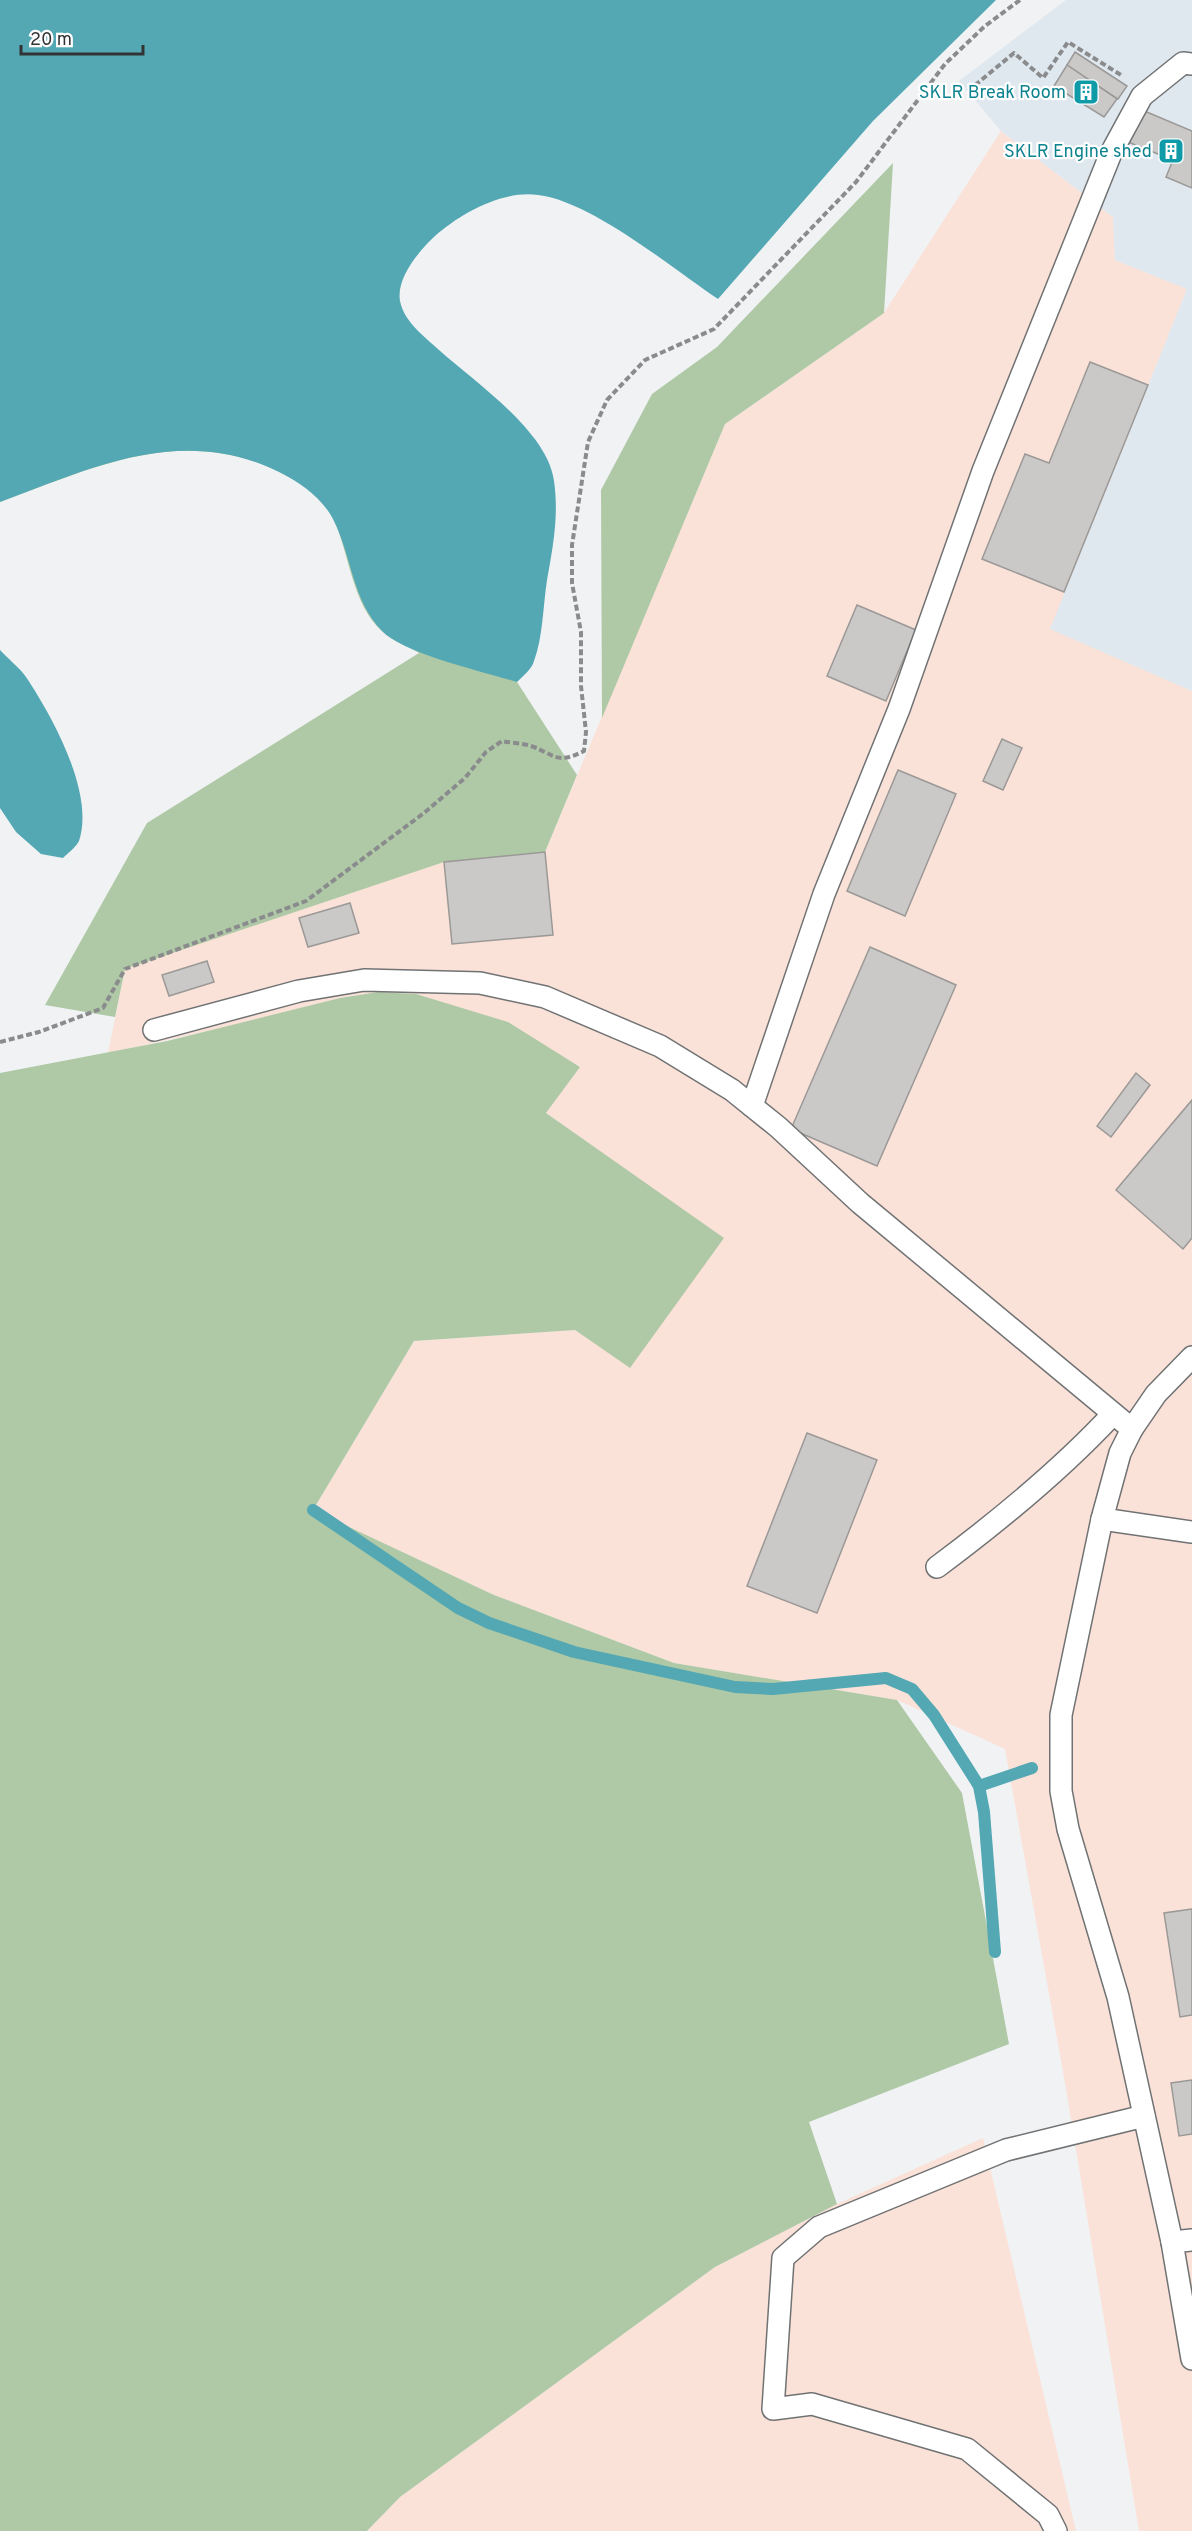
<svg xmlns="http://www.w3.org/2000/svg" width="1192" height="2531" viewBox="0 0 1192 2531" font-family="Overpass,sans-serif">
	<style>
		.industrial { fill: #fbe2d8 }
		.built { fill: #dfe7ef }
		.green { fill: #afc9a6 }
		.water { fill: #53a8b3 }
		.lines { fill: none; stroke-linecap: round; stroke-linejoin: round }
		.stream { stroke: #53a8b3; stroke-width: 12 }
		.building { fill: #cac9c7; stroke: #9b9997; stroke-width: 1.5 }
		.lane-casing { stroke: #707273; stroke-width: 24 }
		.path { stroke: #8a8b8d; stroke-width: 4; stroke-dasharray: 6 3; stroke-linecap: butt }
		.lane { stroke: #fff; stroke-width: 21 }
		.labels { text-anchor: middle; stroke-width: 4.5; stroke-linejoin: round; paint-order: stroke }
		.culture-label { font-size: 18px; fill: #0d838f; stroke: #fff; text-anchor: end }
	</style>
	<rect width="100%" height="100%" fill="#f0f2f4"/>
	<g class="industrial">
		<polygon points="1001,131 1113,217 1115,260 1187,289 1051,629 1192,691 1192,2531 1139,2531 1065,2083 1005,1749 897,1700 674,1663 494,1595 313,1510 414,1341 575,1330 630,1367 723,1238 546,1113 580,1066 416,994 378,992 340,998 226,1027 108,1053 125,969 231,929 444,862 545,852 725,424 884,313"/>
		<polygon points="983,2138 1076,2531 367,2531 400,2497 715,2267 837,2204"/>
	</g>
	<polygon class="built" points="1066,0 1192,0 1192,691 1050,629 1187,289 1115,260 1113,217 1001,131 959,81"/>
	<g class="green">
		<polygon points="893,163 884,313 725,424 602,718 601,490 652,394 717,347"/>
		<path d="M0 201 471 622 517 682 577 775 545 852 444 862 125 969 115 1017 45 1005 147 823 419 653C408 646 392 641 383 632 352 605 350 556 334 520 324 499 300 482 280 472 182 424 94 467 0 502Z"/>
		<polygon points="378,992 416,994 508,1022 580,1067 546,1113 724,1238 630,1368 575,1330 414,1341 313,1510 494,1595 674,1663 897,1700 962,1793 1009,2044 809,2122 837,2204 715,2267 400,2497 367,2531 0,2531 0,1073 167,1041 340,998"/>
	</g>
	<g class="water">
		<path d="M0 0H996L873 121 718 299C672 268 591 201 538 195 503 190 461 213 435 236 419 251 396 278 400 301 404 322 425 337 439 350 475 382 548 432 554 481 559 515 553 547 547 580 543 606 543 637 534 661 532 669 523 676 517 682 485 672 404 654 382 631 352 600 352 556 333 519 322 498 300 482 279 472 182 424 93 467 0 502Z"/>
		<path d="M0 650C8 659 19 667 26 677 52 716 95 793 79 841 76 847 68 853 63 858L41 854 16 832 0 808Z"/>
	</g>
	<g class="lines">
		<g class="stream">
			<polyline points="313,1510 458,1608 489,1623 574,1652 735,1687 773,1689 886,1678 912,1689 934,1715 979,1786 984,1812 995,1952"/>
			<polyline points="979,1786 1032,1768"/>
		</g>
	</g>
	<g class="building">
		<polygon points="1075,52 1127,86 1118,99 1067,65"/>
		<polygon points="1067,65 1117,99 1104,117 1054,86"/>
		<polygon points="1142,110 1192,131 1192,188 1166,177 1173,160 1128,142"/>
		<polygon points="1090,362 1148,385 1064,592 982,559 1025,454 1049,463"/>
		<polygon points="857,605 916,630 886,701 827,676"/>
		<polygon points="1002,739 1022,748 1003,790 983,781"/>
		<polygon points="898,770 956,794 905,916 847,891"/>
		<polygon points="545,852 553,935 452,944 444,862"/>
		<polygon points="350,903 359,933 308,947 299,918"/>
		<polygon points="870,947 956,985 877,1166 791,1129"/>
		<polygon points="207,961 214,982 169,996 162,975"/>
		<polygon points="1136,1073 1150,1085 1111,1137 1097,1126"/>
		<polygon points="1192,1100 1192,1238 1183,1249 1116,1190"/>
		<polygon points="807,1433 877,1460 817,1613 747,1586"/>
		<polygon points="1192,1909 1192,2015 1180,2017 1164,1913"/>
		<polygon points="1192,2080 1192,2134 1179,2136 1171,2083"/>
	</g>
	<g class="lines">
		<g class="lane-casing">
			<g id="lane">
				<polyline points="154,1030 299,991 364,980 480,983 545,997 660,1046 732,1090 778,1127 860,1203 1132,1429 1156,1394 1192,1357"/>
				<polyline points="752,1106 824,894 899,709 983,471 1111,153 1142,96 1183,63 1192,64"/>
				<polyline points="1132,1429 1120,1453 1102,1519 1192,1532"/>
				<polyline points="1102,1519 1061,1715 1061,1791 1068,1829 1118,1997 1172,2242 1192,2359"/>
				<path d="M937 1567C1000 1520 1060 1471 1113 1414"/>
				<polyline points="1172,2242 1192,2240"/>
				<polyline points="1056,2531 1048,2515 967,2449 812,2404 773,2409 783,2258 819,2227 1006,2150 1144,2116"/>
			</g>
		</g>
		<g class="path">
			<polyline points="968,91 1014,53 1043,78 1068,42 1121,75"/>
			<path d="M0 1042 39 1032 103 1008 125 969 306 901 424 813 465 778 486 752 502 741C511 743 522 743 531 746 556 755 556 765 584 751L586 732 581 686V632L572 583V545L588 442 607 400 645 360 714 329 856 182 945 64 985 26 1020 0"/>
		</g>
		<use href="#lane" class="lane"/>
	</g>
	<defs>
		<g id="building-square" transform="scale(1.35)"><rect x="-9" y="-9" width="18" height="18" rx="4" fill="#0f9aa8" stroke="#fff"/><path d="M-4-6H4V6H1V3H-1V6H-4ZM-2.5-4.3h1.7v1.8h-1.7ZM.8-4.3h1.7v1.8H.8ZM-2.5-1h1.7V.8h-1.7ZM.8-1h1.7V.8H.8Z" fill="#fff"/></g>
	</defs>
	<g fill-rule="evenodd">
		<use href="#building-square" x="1086" y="92"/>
		<use href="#building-square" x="1171" y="151"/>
	</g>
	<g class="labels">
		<g class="culture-label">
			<text x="1066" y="98">SKLR Break Room</text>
			<text x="1152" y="157">SKLR Engine shed</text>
		</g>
	</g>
	<path d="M21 45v9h122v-9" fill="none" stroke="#323334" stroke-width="3"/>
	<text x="30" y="45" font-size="18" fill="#323334" stroke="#ffffff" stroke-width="4.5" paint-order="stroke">20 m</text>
</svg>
